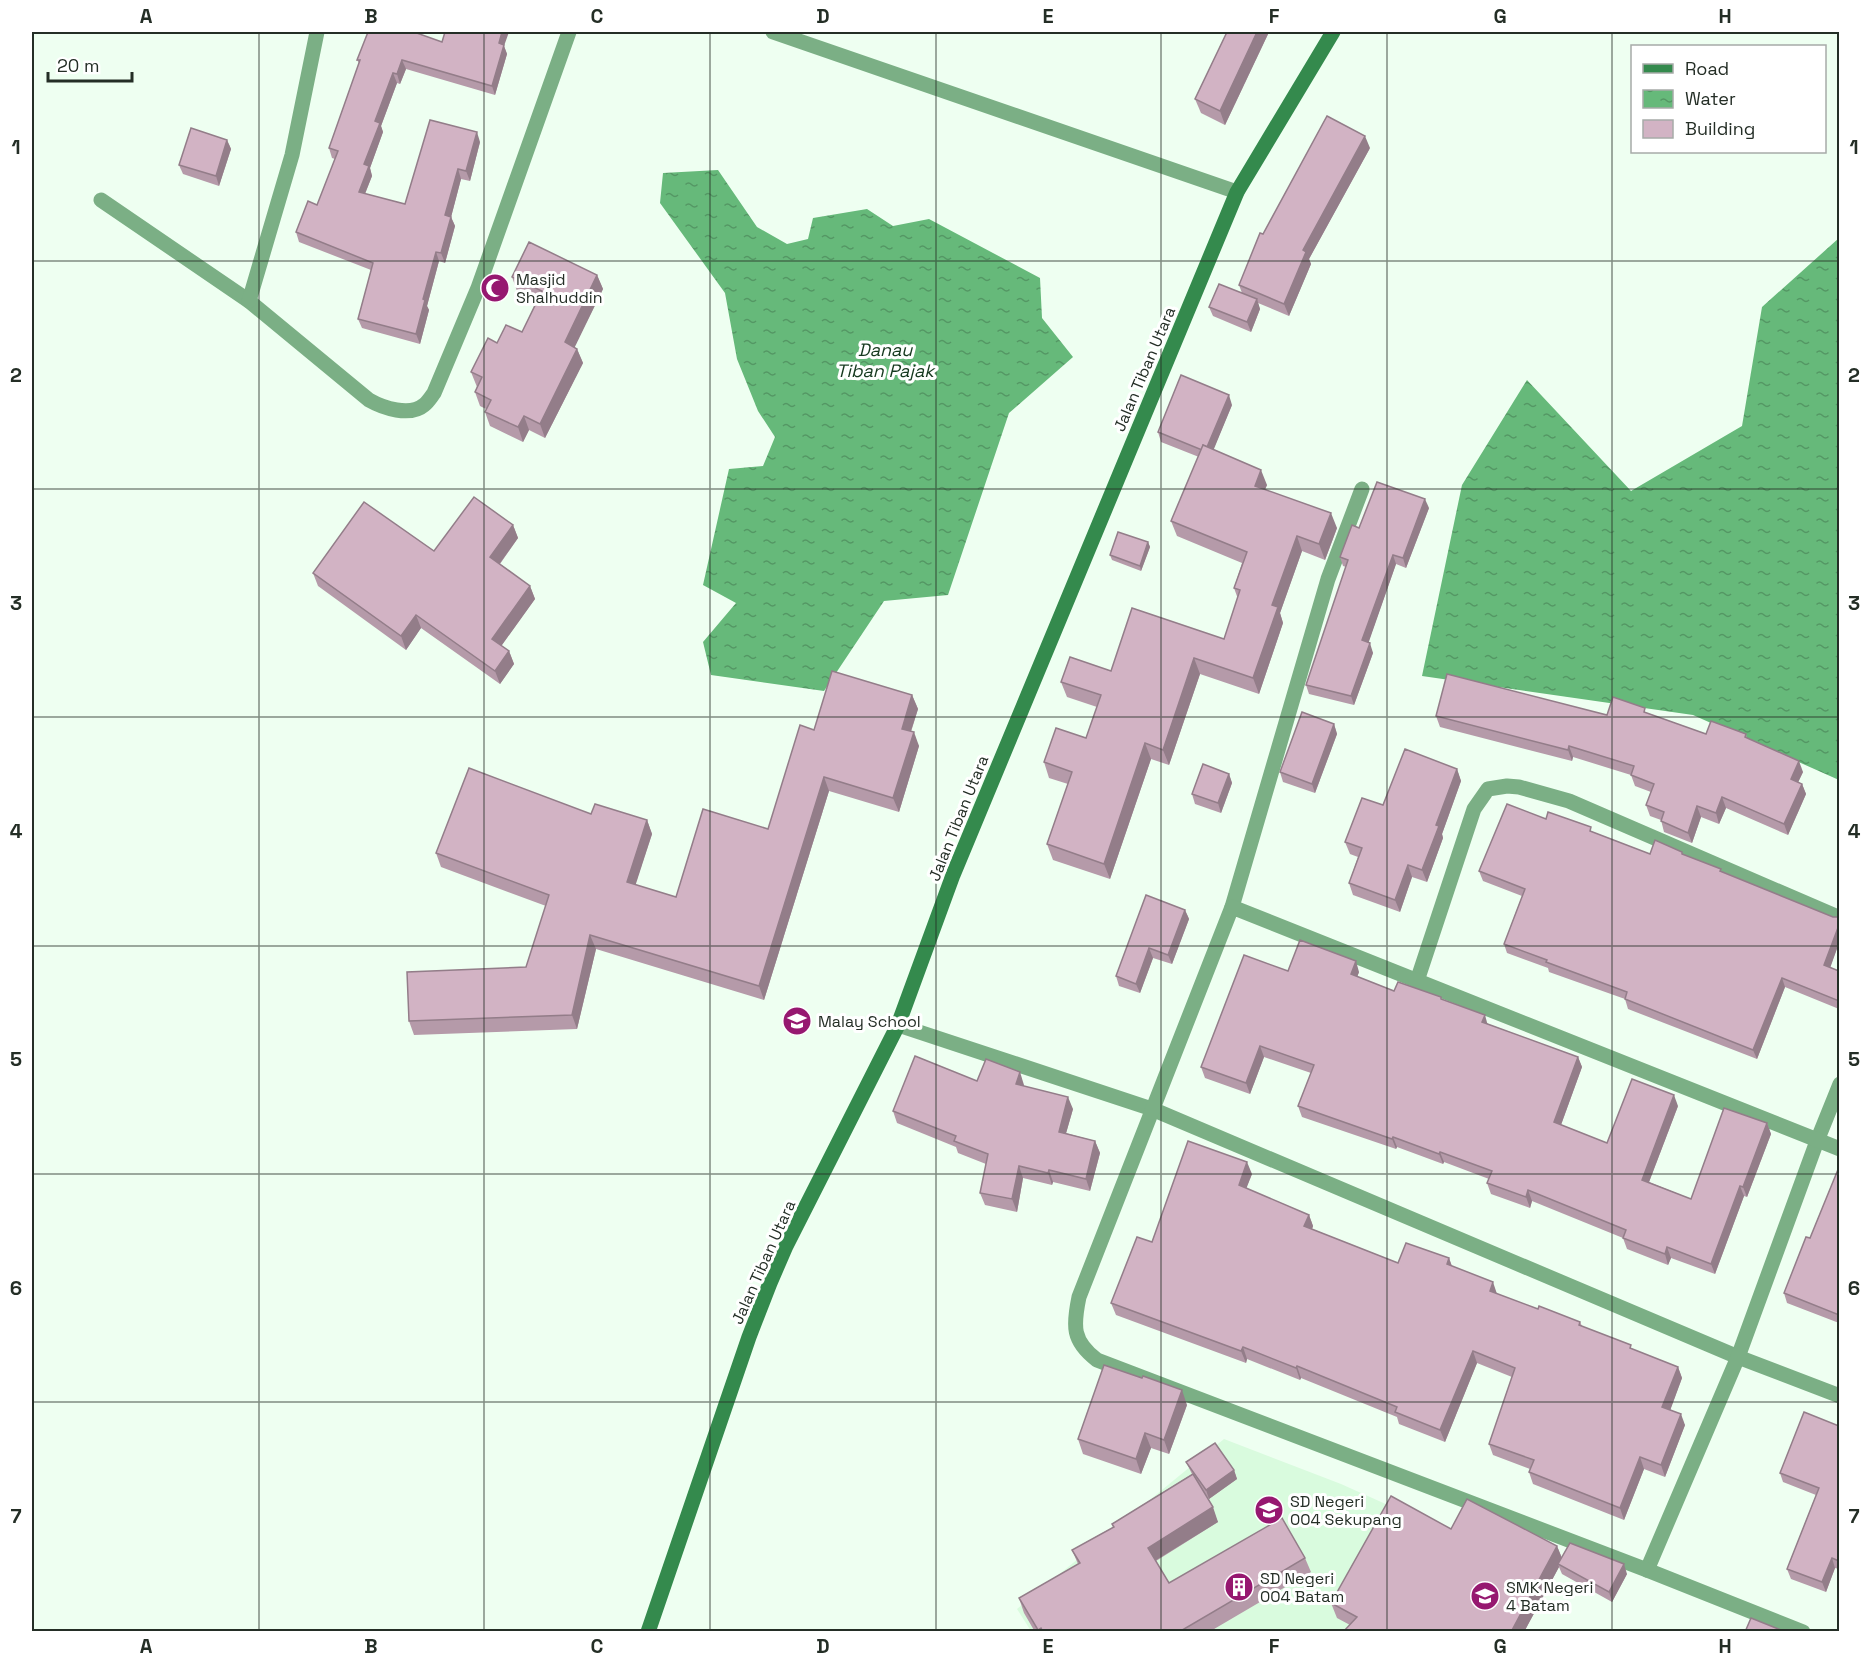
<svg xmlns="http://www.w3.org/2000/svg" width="1871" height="1663" viewBox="0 0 1871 1663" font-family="'Space Grotesk',sans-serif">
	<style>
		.built { fill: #d9fbde }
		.water { fill: url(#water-ripples) }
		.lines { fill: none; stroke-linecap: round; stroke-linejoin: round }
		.street { stroke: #7baf85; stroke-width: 15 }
		.secondary { stroke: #348a4d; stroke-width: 15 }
		.wall { fill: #b59aa9 }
		.shaded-wall { fill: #937d89 }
		.building { fill: #d2b3c4; stroke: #937d89; stroke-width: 1.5 }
		.grid { fill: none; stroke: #242e26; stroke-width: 1.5; stroke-opacity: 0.55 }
		.labels { text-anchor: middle; stroke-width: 6; stroke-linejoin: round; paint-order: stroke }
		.poi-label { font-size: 16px; fill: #242e26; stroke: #fff; text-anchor: start }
		.street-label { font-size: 16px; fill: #242e26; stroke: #fff }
		.water-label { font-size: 18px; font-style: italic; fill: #16391f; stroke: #fff }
		.neatline { fill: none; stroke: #242e26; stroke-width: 2 }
		.grid-label { font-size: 20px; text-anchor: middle; font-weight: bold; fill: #242e26 }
	</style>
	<defs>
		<pattern id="water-ripples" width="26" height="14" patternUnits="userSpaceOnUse" patternTransform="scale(1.5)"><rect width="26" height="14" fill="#66b97a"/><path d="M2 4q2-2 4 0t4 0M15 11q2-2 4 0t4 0" fill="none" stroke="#549764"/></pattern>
	</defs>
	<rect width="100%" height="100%" fill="#eefff1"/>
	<polygon class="built" points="1224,1439 1341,1484 1457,1536 1404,1631 1031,1631 1017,1609"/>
	<g class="water">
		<polygon points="718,170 757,227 787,244 808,239 813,218 867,209 893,226 929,219 1040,278 1042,318 1073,357 1009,413 948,595 884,601 824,691 711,675 703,642 736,603 703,585 729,469 763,466 775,437 758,411 737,359 725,293 660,203 663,173"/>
		<polygon points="1839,238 1839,780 1693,715 1422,676 1462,485 1527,380 1631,491 1742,426 1762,307"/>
	</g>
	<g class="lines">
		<g class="street">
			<polyline points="773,32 1237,192"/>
			<path d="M101 200 249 301 369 400C383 408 410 417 424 405 428 402 431 397 434 393L478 288 569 32"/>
			<polyline points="249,301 292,155 317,32"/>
			<polyline points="1232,907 1328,579 1362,489"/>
			<polyline points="1417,981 1474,809 1488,789 1507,786 1519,787 1569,801 1840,918"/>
			<polyline points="898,1025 1152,1109 1738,1357 1840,1396"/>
			<polyline points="1647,1570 1738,1357 1817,1141 1840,1084"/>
			<path d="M1803 1632 1647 1570 1097 1360C1072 1341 1073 1326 1079 1297L1232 907 1840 1149"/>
		</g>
		<polyline class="secondary" points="648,1632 749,1337 770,1283 786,1246 898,1025 953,875 1237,192 1333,32"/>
	</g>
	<g class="wall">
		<polygon points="1227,32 1269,32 1225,125 1201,113 1195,99"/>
		<polygon points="442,42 504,46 507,54 495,95 406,69 400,84 397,83 381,126 383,132 370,168 372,176 365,194 405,204 480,142 470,181 461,179 451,217 455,226 445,263 439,261 427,306 429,310 420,344 362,328 358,319 371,270 299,242 296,232 317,205 335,159 332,158 329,148 359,63 357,60"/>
		<polygon points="227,140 231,149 219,186 183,174 179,165"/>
		<polygon points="1370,148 1309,259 1311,264 1289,316 1258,303 1260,309 1251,332 1213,316 1209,307 1242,293 1239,285 1263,234"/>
		<polygon points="597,275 603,289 574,347 577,349 583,363 545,438 529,430 523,442 490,426 485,412 486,409 480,406 475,392 477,387 471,372 497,343 522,332 537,301 517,291 512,277"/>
		<polygon points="1232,405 1213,450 1267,485 1265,489 1337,528 1325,560 1302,551 1280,613 1283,623 1259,694 1200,674 1169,765 1151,759 1110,879 1053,860 1047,844 1068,784 1049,778 1044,762 1086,738 1097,707 1067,697 1061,682 1111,671 1224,639 1238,599 1234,588 1242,563 1177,536 1171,521 1199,457 1161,442 1158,432"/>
		<polygon points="1429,508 1406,568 1396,564 1368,643 1373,653 1354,705 1309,694 1306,685 1346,567 1343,566 1340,557 1359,528"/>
		<polygon points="513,525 518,538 500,564 530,586 535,599 501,646 509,651 514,664 500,684 421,628 406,650 318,586 313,573 434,551"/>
		<polygon points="1148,542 1150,547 1141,571 1112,560 1110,555"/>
		<polygon points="912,695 918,709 911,732 919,746 899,812 829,791 764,1000 596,949 577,1029 414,1035 409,1021 526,967 546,906 441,867 436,853 591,814 647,820 652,834 635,885 676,897 768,829 814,730"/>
		<polygon points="1647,713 1706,734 1746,734 1747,738 1803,772 1798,782 1802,784 1806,794 1788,835 1726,808 1719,824 1701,817 1692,843 1664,832 1661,820 1650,816 1646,805 1651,792 1635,786 1631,775 1573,757 1572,761 1440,727 1436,716 1607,715"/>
		<polygon points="1334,724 1337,734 1315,793 1283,782 1280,772"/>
		<polygon points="1457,769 1461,781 1442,834 1443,838 1427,882 1412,877 1400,912 1353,895 1349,883 1358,857 1350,854 1345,842 1383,805"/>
		<polygon points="1229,774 1232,783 1221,813 1195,804 1192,794"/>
		<polygon points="1546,819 1593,832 1650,854 1682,852 1683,854 1721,869 1721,871 1833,917 1839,917 1839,943 1830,967 1839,971 1839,1009 1785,987 1757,1059 1628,1009 1625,999 1549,972 1548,968 1507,953 1504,944 1522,896 1483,881 1479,871"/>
		<polygon points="1185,910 1189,919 1172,964 1153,958 1140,993 1119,986 1116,976"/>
		<polygon points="1288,971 1359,972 1357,977 1394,991 1442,1000 1488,1024 1578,1057 1582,1067 1561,1125 1607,1143 1678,1106 1649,1182 1691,1199 1767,1123 1771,1134 1747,1197 1744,1196 1715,1274 1671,1258 1668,1265 1627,1249 1623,1238 1532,1201 1530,1208 1491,1194 1487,1183 1489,1179 1444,1162 1443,1164 1397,1147 1396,1149 1302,1117 1298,1106 1311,1073 1264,1057 1250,1094 1205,1078 1201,1067"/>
		<polygon points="977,1081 1024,1085 1024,1086 1073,1109 1066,1133 1095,1141 1100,1153 1090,1191 1053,1182 1052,1185 1023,1178 1017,1212 985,1205 980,1193 986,1164 958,1153 956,1147 897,1123 893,1111"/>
		<polygon points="1839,1167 1839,1323 1787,1303 1784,1293 1810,1238"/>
		<polygon points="1252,1174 1246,1188 1309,1215 1313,1226 1312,1229 1398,1263 1449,1258 1452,1266 1497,1294 1538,1309 1580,1322 1582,1326 1632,1349 1678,1367 1682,1378 1670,1410 1685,1425 1665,1477 1644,1469 1624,1520 1533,1484 1529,1472 1530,1469 1493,1455 1489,1444 1512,1377 1477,1363 1445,1442 1399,1424 1397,1417 1301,1378 1300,1380 1247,1359 1246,1363 1116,1315 1111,1303 1152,1242"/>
		<polygon points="1187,1405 1169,1454 1151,1448 1141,1474 1083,1454 1078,1439"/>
		<polygon points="1839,1426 1839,1569 1835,1568 1826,1592 1791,1579 1787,1569 1816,1495 1783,1482 1780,1473"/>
		<polygon points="1186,1462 1234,1470 1237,1479 1209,1499 1200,1487 1218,1522 1156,1561 1169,1583 1305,1558 1311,1572 1209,1632 1035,1632 1024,1613 1019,1598 1078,1564 1072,1550 1113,1527 1112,1524 1192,1474"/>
		<polygon points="1451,1529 1557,1546 1562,1558 1627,1574 1612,1602 1562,1574 1559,1567 1524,1632 1343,1632 1350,1625 1337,1618 1331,1603"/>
	</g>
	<g class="shaded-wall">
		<polygon points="502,32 509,32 504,46 507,54 495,95 492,86 499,43"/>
		<polygon points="1257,32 1269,32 1225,125 1220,111"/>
		<polygon points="402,60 406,69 400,84 397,74"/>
		<polygon points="393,73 397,83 381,126 383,132 370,168 372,176 362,201 359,192 364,164 375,121"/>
		<polygon points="477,132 480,142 470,181 466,171"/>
		<polygon points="1365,136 1370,148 1309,259 1311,264 1289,316 1284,304 1303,250"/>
		<polygon points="227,140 231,149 219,186 216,176"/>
		<polygon points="458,169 461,179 449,225 445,215"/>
		<polygon points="451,217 455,226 445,263 441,253"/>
		<polygon points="436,252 439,261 427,306 429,310 420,344 416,334 423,299"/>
		<polygon points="597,275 603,289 570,357 565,342"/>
		<polygon points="1257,299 1260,309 1251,332 1247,322"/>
		<polygon points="577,349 583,363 545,438 540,424"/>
		<polygon points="1229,395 1232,405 1209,461 1205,451"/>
		<polygon points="524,416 529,430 523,442 518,427"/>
		<polygon points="1261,470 1267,485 1260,501 1255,486"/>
		<polygon points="1425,499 1429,508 1406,568 1403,558"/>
		<polygon points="1331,513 1337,528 1325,560 1319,544"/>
		<polygon points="513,525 518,538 495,570 490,557"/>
		<polygon points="1297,536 1302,551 1280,613 1283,623 1259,694 1253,678 1272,605"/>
		<polygon points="1148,542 1150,547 1141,571 1140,566"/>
		<polygon points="1393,555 1396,564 1366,650 1362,640"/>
		<polygon points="530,586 535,599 497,652 492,639"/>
		<polygon points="416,615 421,628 406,650 401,636"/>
		<polygon points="1370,643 1373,653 1354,705 1351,696"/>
		<polygon points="509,651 514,664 500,684 495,671"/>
		<polygon points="1194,658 1200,674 1169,765 1163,750"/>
		<polygon points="912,695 918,709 907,743 902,729"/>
		<polygon points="1334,724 1337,734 1315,793 1312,784"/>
		<polygon points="914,732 919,746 899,812 893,798"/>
		<polygon points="1145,743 1151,759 1110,879 1104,864"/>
		<polygon points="1569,746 1573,757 1572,761 1568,750"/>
		<polygon points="1799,761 1803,772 1795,789 1791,779"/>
		<polygon points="1457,769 1461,781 1442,834 1443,838 1427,882 1422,870 1436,825"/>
		<polygon points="1229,774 1232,783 1221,813 1218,803"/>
		<polygon points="824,777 829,791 764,1000 759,986"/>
		<polygon points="1802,784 1806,794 1788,835 1784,824"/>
		<polygon points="1722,797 1726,808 1719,824 1716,813"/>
		<polygon points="1697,806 1701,817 1692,843 1688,833"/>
		<polygon points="647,820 652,834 632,896 627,882"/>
		<polygon points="1408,865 1412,877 1400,912 1395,900"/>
		<polygon points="1185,910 1189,919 1172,964 1168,955"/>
		<polygon points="1839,925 1839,943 1828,974 1824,965"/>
		<polygon points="590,935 596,949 577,1029 572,1015"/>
		<polygon points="1149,948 1153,958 1140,993 1136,984"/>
		<polygon points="1356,961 1359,972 1354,985 1351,974"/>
		<polygon points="1782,978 1785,987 1757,1059 1753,1050"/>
		<polygon points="1485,1015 1488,1026 1482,1022"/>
		<polygon points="1260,1046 1264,1057 1250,1094 1246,1083"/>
		<polygon points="1578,1057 1582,1067 1558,1133 1554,1122"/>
		<polygon points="1020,1072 1024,1085 1020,1096 1016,1084"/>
		<polygon points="1674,1095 1678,1106 1646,1190 1642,1180"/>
		<polygon points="1068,1097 1073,1109 1063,1144 1059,1132"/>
		<polygon points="1767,1123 1771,1134 1747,1197 1743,1187"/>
		<polygon points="1393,1137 1397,1147 1396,1149 1392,1139"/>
		<polygon points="1095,1141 1100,1153 1090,1191 1086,1179"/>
		<polygon points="1440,1152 1444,1162 1443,1164 1439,1154"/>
		<polygon points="1247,1162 1252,1174 1243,1197 1239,1185"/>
		<polygon points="1019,1166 1023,1178 1017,1212 1012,1199"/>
		<polygon points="1049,1170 1053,1182 1052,1185 1048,1173"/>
		<polygon points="1740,1186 1744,1196 1715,1274 1711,1264"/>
		<polygon points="1528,1190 1532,1201 1530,1208 1526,1197"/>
		<polygon points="1309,1215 1313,1226 1309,1238 1304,1226"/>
		<polygon points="1667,1247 1671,1258 1668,1265 1665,1254"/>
		<polygon points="1449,1258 1453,1270 1447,1264"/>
		<polygon points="1493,1282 1497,1294 1490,1291"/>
		<polygon points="1243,1347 1247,1359 1246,1363 1241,1351"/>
		<polygon points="1473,1351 1477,1363 1445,1442 1440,1430"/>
		<polygon points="1297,1366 1301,1378 1300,1380 1296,1368"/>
		<polygon points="1678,1367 1682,1378 1667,1419 1662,1407"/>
		<polygon points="1182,1390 1187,1405 1169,1454 1164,1440"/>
		<polygon points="1681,1414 1685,1425 1665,1477 1661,1465"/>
		<polygon points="1145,1433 1151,1448 1141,1474 1136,1459"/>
		<polygon points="1640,1457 1644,1469 1624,1520 1620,1508"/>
		<polygon points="1234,1470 1237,1479 1209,1499 1206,1490"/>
		<polygon points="1213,1507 1218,1522 1153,1562 1148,1548"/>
		<polygon points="1557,1546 1563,1561 1558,1564 1559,1567 1524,1632 1511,1632"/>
		<polygon points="1832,1558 1835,1568 1826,1592 1822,1582"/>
		<polygon points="1624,1564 1627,1574 1612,1602 1609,1592"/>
	</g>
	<g class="building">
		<polygon points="368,32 414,32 442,42 445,32 502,32 499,43 504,45 492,86 402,60 397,74 393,73 375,121 380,123 364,164 369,166 359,192 405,204 430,120 477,132 466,171 458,169 445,215 451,217 441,253 436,252 423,299 425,300 416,334 358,319 373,263 296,232 308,201 317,205 338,151 329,148 360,60 357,60"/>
		<polygon points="1227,32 1257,32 1220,111 1195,99"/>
		<polygon points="1327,116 1365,136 1303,250 1306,252 1284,304 1239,285 1260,233 1263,234"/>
		<polygon points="191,128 227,140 216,176 179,165"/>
		<polygon points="529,242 597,275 565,342 577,349 540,424 524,416 518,427 485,412 491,400 475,392 482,377 471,372 488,338 497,343 506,325 522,332 542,291 512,277"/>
		<polygon points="1219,284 1257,299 1247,322 1209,307"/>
		<polygon points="1181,375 1229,395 1207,447 1203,445 1202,450 1158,432"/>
		<polygon points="1203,445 1261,470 1255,486 1331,513 1319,544 1297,536 1272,605 1278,607 1253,678 1194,658 1163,750 1145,743 1104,864 1047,844 1072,772 1044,762 1056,728 1086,738 1101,695 1061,682 1070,657 1111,671 1132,608 1224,639 1240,590 1234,588 1247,552 1171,521"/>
		<polygon points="1377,482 1425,499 1403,558 1393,555 1362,640 1370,643 1351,696 1306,685 1348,560 1340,557 1352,525 1359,528"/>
		<polygon points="474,497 513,525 490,557 530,586 492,639 509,651 495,671 416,615 401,636 313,573 364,502 434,551"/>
		<polygon points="1118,532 1148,542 1140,566 1110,555"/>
		<polygon points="832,671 912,695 902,729 914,732 893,798 824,777 759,986 590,935 572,1015 409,1021 407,972 526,967 549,895 436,853 469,768 591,814 595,804 647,820 627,882 676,897 703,809 768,829 800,725 814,730"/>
		<polygon points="1447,674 1607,715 1613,697 1645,708 1644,712 1706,734 1711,721 1746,734 1745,737 1799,761 1791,779 1802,784 1784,824 1722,797 1716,813 1697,806 1688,833 1661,821 1664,812 1646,805 1654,784 1631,775 1634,766 1569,746 1568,750 1436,716"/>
		<polygon points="1302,712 1334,724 1312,784 1280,772"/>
		<polygon points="1405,749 1457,769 1436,825 1439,826 1422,870 1408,865 1395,900 1349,883 1362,848 1345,842 1362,798 1383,805"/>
		<polygon points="1203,764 1229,774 1218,803 1192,794"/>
		<polygon points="1507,804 1546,819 1548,812 1591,827 1590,831 1650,854 1655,840 1682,852 1682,854 1721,869 1720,871 1833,917 1839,917 1839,925 1824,965 1839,971 1839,1001 1782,978 1753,1050 1625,999 1627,992 1546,962 1547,960 1504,944 1525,889 1479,871"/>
		<polygon points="1146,895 1185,910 1168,955 1149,948 1136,984 1116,976"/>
		<polygon points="1300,940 1356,961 1351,974 1394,991 1398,982 1441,997 1441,999 1485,1015 1482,1022 1578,1057 1554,1122 1607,1143 1632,1079 1674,1095 1642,1180 1691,1199 1724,1108 1767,1123 1743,1187 1740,1186 1711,1264 1667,1247 1665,1254 1623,1238 1626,1230 1528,1190 1526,1197 1487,1183 1492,1171 1440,1152 1439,1154 1393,1137 1392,1139 1298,1106 1314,1065 1260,1046 1246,1083 1201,1067 1244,955 1288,971"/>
		<polygon points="915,1056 977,1081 986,1059 1020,1072 1016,1084 1068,1097 1059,1132 1095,1141 1086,1179 1049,1170 1048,1173 1019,1166 1012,1199 980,1193 988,1154 954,1141 956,1136 893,1111"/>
		<polygon points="1188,1141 1247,1162 1239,1185 1309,1215 1304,1226 1398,1263 1406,1243 1449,1258 1447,1264 1493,1282 1490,1291 1538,1309 1539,1306 1580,1322 1579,1325 1631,1345 1630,1348 1678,1367 1662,1407 1681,1414 1661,1465 1640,1457 1620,1508 1529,1472 1534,1460 1489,1444 1515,1368 1473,1351 1440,1430 1395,1412 1397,1407 1297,1366 1296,1368 1243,1347 1241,1351 1111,1303 1137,1237 1152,1242"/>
		<polygon points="1839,1167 1839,1315 1784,1293 1806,1237 1810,1238"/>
		<polygon points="1104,1365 1142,1378 1143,1376 1182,1390 1164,1440 1145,1433 1136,1459 1078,1439"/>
		<polygon points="1804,1412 1839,1426 1839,1561 1832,1558 1822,1582 1787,1569 1819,1488 1780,1473"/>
		<polygon points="1215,1443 1234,1470 1206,1490 1186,1462"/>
		<polygon points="1193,1474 1213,1507 1148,1548 1169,1583 1282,1518 1305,1558 1179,1632 1043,1632 1041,1628 1038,1630 1019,1598 1080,1563 1072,1550 1114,1527 1112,1524"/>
		<polygon points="1391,1496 1451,1529 1467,1499 1557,1546 1511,1632 1343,1632 1357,1617 1331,1603"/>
		<polygon points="1570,1543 1624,1564 1609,1592 1558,1564"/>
		<polygon points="1751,1618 1786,1632 1745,1632"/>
	</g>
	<path class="grid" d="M259 32V1632M484 32V1632M710 32V1632M936 32V1632M1161 32V1632M1387 32V1632M1612 32V1632M32 261H1840M32 489H1840M32 717H1840M32 946H1840M32 1174H1840M32 1402H1840"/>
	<defs>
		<g id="mosque-disc" transform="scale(1.5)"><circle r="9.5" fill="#961870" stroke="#fff"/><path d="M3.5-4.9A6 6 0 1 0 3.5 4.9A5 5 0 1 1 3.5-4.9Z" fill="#fff"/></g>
		<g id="school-disc" transform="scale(1.5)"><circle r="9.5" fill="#961870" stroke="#fff"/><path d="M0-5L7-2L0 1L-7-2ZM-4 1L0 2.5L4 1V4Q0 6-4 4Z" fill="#fff"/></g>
		<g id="building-disc" transform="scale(1.5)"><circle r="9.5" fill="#961870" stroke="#fff"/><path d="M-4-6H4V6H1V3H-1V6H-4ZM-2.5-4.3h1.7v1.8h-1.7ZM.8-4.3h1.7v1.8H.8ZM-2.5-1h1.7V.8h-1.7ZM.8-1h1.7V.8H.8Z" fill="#fff"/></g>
	</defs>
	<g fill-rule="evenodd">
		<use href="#mosque-disc" x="495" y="288"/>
		<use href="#school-disc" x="797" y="1021"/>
		<use href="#school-disc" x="1269" y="1510"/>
		<use href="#building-disc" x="1239" y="1587"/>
		<use href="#school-disc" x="1485" y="1596"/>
	</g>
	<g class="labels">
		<g class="poi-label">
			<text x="516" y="285">Masjid<tspan x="516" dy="18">Shalhuddin</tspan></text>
			<text x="818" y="1027">Malay School</text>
			<text x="1290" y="1507">SD Negeri<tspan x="1290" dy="18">004 Sekupang</tspan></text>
			<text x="1260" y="1584">SD Negeri<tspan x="1260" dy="18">004 Batam</tspan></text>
			<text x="1506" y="1593">SMK Negeri<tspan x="1506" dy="18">4 Batam</tspan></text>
		</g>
		<g class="street-label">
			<text transform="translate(1144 369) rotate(-67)" y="6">Jalan Tiban Utara</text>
			<text transform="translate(958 818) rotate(-68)" y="6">Jalan Tiban Utara</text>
			<text transform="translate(763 1262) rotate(-66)" y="6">Jalan Tiban Utara</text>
		</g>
		<g class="water-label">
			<text x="885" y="356">Danau<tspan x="885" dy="21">Tiban Pajak</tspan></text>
		</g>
	</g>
	<rect width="1871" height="1663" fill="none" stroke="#ffffff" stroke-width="66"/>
	<rect x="1631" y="45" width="195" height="108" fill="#ffffff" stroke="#a7aba8" stroke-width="1.5"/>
	<rect x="1643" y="64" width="30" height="9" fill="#348a4d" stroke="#a7aba8" stroke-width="1.5"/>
	<text x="1685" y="75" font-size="18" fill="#242e26">Road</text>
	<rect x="1643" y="90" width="30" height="18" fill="url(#water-ripples)" stroke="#a7aba8" stroke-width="1.5"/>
	<text x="1685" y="105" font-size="18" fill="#242e26">Water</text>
	<rect x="1643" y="120" width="30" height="18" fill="#d2b3c4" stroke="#a7aba8" stroke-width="1.5"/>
	<text x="1685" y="135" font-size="18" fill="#242e26">Building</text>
	<path d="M48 72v9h84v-9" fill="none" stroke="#242e26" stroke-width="3"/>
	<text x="57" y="72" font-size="18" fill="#242e26" stroke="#ffffff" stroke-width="4.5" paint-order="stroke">20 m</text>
	<rect x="33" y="33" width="1805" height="1597" class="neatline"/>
	<g class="grid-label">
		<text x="146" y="23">A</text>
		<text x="371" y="23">B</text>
		<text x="597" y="23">C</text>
		<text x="823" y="23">D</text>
		<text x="1048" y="23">E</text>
		<text x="1274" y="23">F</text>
		<text x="1500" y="23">G</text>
		<text x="1725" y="23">H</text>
		<text x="16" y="154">1</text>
		<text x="1854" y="154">1</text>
		<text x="16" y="382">2</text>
		<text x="1854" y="382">2</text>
		<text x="16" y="610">3</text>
		<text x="1854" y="610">3</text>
		<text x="16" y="838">4</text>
		<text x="1854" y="838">4</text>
		<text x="16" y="1066">5</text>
		<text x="1854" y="1066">5</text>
		<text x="16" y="1295">6</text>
		<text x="1854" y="1295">6</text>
		<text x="16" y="1523">7</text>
		<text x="1854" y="1523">7</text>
		<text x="146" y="1653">A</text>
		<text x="371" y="1653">B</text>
		<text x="597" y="1653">C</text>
		<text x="823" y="1653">D</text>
		<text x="1048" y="1653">E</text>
		<text x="1274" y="1653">F</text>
		<text x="1500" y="1653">G</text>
		<text x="1725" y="1653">H</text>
	</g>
</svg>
